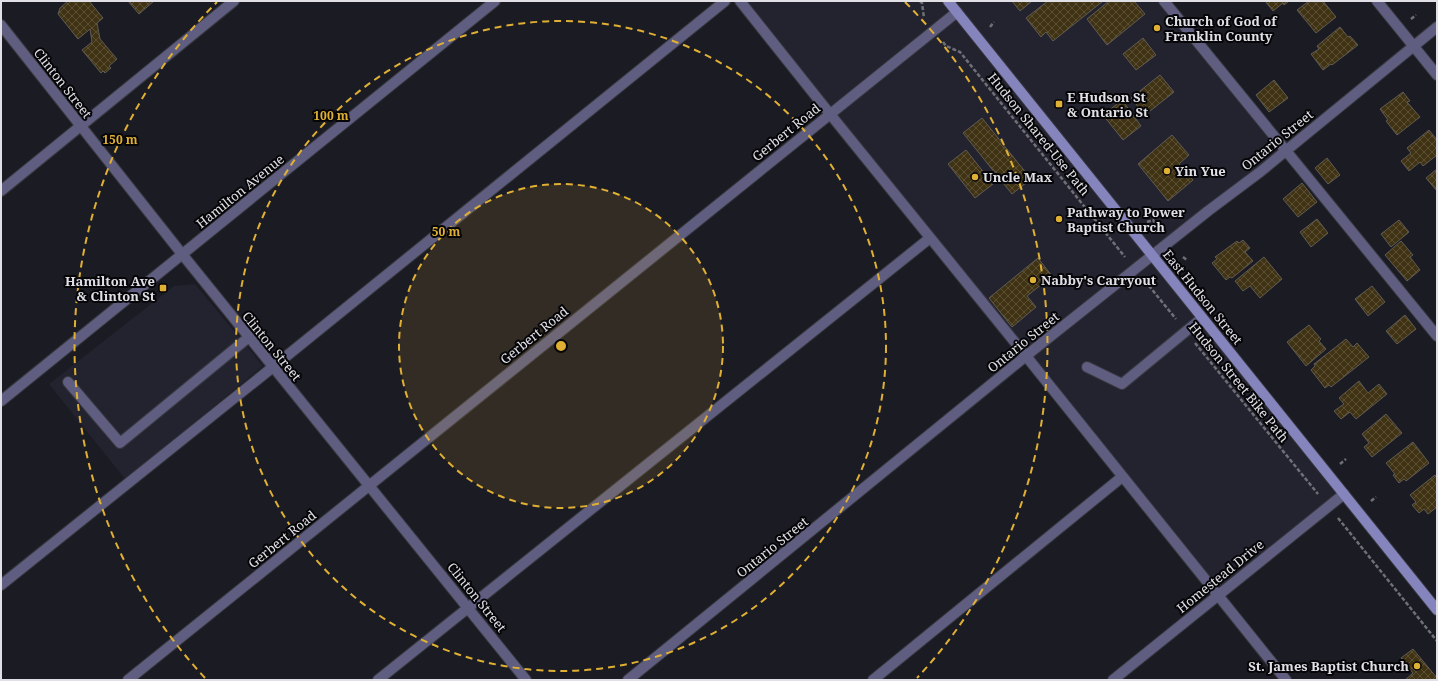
<svg xmlns="http://www.w3.org/2000/svg" width="1438" height="681" viewBox="0 0 1438 681" font-family="'Noto Serif',serif">
	<style>
		.built { fill: #232330 }
		.building { fill: url(#building-cross-hatch); stroke: #605b52 }
		.lines { fill: none; stroke-linecap: round; stroke-linejoin: round }
		.lane-casing { stroke: #37373e; stroke-width: 12 }
		.street-casing { stroke: #37373e; stroke-width: 12 }
		.secondary-casing { stroke: #37373e; stroke-width: 12 }
		.path { stroke: #6f6f76; stroke-width: 2.5; stroke-dasharray: 4 2; stroke-linecap: butt }
		.lane { stroke: #5f5e81; stroke-width: 10 }
		.street { stroke: #5f5e81; stroke-width: 10 }
		.secondary { stroke: #8584bc; stroke-width: 10 }
		.ring { fill: none; stroke: #e0b034; stroke-width: 2; stroke-dasharray: 7 5 }
		.poi-dot { fill: #e0b034; stroke: #060609; stroke-width: 1.5 }
		.labels { text-anchor: middle; stroke-width: 4; stroke-linejoin: round; paint-order: stroke }
		.poi-label { font-size: 13px; font-weight: bold; fill: #e0e0e6; stroke: #060609; text-anchor: start }
		.street-label { font-size: 13px; fill: #e0e0e6; stroke: #060609 }
		.centre { fill: #e0b034; stroke: #060609; stroke-width: 2 }
		.ring-label { font-size: 12px; text-anchor: middle; font-weight: bold; fill: #e0b034; stroke: #060609; stroke-width: 4; stroke-linejoin: round; paint-order: stroke }
	</style>
	<defs>
		<pattern id="building-cross-hatch" width="8" height="8" patternUnits="userSpaceOnUse"><rect width="8" height="8" fill="#403314"/><path d="M0 0l8 8M0 8l8-8" fill="none" stroke="#5b5036"/></pattern>
	</defs>
	<rect width="100%" height="100%" fill="#1b1b23"/>
	<g class="built">
		<polygon points="744,1 1167,1 1286,149 1149,254 1345,492 1218,594"/>
		<polygon points="195,284 263,366 125,479 49,384 174,286"/>
	</g>
	<g class="building">
		<polygon points="68,1 89,1 103,18 97,23 100,39 117,59 109,66 111,68 105,73 103,71 101,73 82,50 92,42 90,29 78,39 58,14 60,8"/>
		<polygon points="128,1 154,1 139,14"/>
		<polygon points="1012,1 1032,1 1020,11"/>
		<polygon points="1048,1 1103,1 1053,41 1046,32 1041,37 1026,18"/>
		<polygon points="1109,1 1134,1 1145,14 1107,45 1087,19"/>
		<polygon points="1265,1 1289,1 1284,5 1283,3 1273,11"/>
		<polygon points="1309,1 1323,1 1336,17 1316,33 1297,10"/>
		<polygon points="1340,27 1348,37 1350,36 1358,45 1332,65 1331,64 1323,70 1311,54 1319,49 1317,46"/>
		<polygon points="1143,38 1156,55 1136,70 1123,54"/>
		<polygon points="1160,75 1174,92 1145,115 1131,98"/>
		<polygon points="1274,80 1288,98 1269,112 1256,95"/>
		<polygon points="1403,92 1410,101 1407,102 1420,117 1397,135 1386,121 1388,120 1380,109"/>
		<polygon points="1122,100 1141,126 1123,140 1103,115"/>
		<polygon points="982,118 1031,179 1012,194 963,133"/>
		<polygon points="1429,130 1437,140 1437,155 1423,166 1420,162 1409,171 1401,161 1411,153 1407,148"/>
		<polygon points="1172,135 1189,155 1179,164 1193,180 1168,201 1138,164"/>
		<polygon points="966,150 993,184 975,198 948,164"/>
		<polygon points="1327,158 1340,175 1328,184 1315,168"/>
		<polygon points="1437,169 1437,191 1426,178"/>
		<polygon points="1302,183 1317,202 1298,217 1283,199"/>
		<polygon points="1317,219 1328,233 1311,247 1300,232"/>
		<polygon points="1399,220 1409,232 1391,247 1381,234"/>
		<polygon points="1243,240 1250,248 1245,252 1253,261 1232,278 1230,277 1226,280 1212,263 1217,259 1215,257 1237,241 1239,243"/>
		<polygon points="1401,241 1413,255 1410,257 1420,270 1407,281 1385,255"/>
		<polygon points="1264,257 1282,279 1260,298 1250,286 1243,291 1235,281"/>
		<polygon points="1038,258 1052,276 1027,296 1036,307 1012,327 989,298"/>
		<polygon points="1372,286 1385,302 1368,316 1355,299"/>
		<polygon points="1405,315 1416,329 1397,344 1386,331"/>
		<polygon points="1309,325 1321,339 1319,341 1326,349 1306,366 1287,342"/>
		<polygon points="1346,339 1353,347 1357,343 1369,357 1331,387 1329,385 1325,388 1311,370 1315,366 1314,364"/>
		<polygon points="1359,381 1368,393 1379,384 1387,394 1356,419 1350,412 1341,419 1334,411 1344,404 1339,398"/>
		<polygon points="1386,414 1402,433 1372,457 1364,447 1369,443 1362,434"/>
		<polygon points="1413,442 1429,463 1406,481 1404,479 1399,483 1393,475 1395,474 1386,463"/>
		<polygon points="1435,475 1437,478 1437,507 1428,514 1424,509 1419,513 1412,505 1416,502 1410,495"/>
		<polygon points="1413,649 1437,678 1437,680 1405,680 1413,673 1401,658"/>
	</g>
	<g class="lines">
		<g class="lane-casing">
			<g id="lane">
				<polyline points="740,1 830,114 1026,356 1286,680"/>
				<polyline points="1164,1 1437,336"/>
				<polyline points="1,191 234,1"/>
				<polyline points="1087,367 1122,384 1202,318"/>
				<polyline points="68,382 120,443 249,337"/>
				<polyline points="1,585 273,367 725,1"/>
				<polyline points="378,680 930,238"/>
				<polyline points="873,680 1122,477"/>
			</g>
		</g>
		<g class="street-casing">
			<g id="street">
				<polyline points="1377,1 1437,75"/>
				<polyline points="1,25 182,254 526,680"/>
				<polyline points="1,401 495,1"/>
				<polyline points="128,680 957,12"/>
				<polyline points="628,680 1032,351 1208,211 1260,172 1437,27"/>
				<polyline points="1113,680 1344,494"/>
			</g>
		</g>
		<g class="secondary-casing">
			<polyline id="secondary" points="948,1 1437,610"/>
		</g>
		<g class="path">
			<polyline points="920,1 922,3 924,18"/>
			<polyline points="1411,19 1416,15"/>
			<polyline points="990,27 994,22"/>
			<polyline points="943,42 946,46 960,52 1125,257"/>
			<polyline points="1147,222 1153,220 1157,225"/>
			<polyline points="1183,257 1187,260"/>
			<polyline points="1145,281 1176,319"/>
			<polyline points="1195,343 1318,494"/>
			<polyline points="1340,464 1346,459"/>
			<polyline points="1371,501 1376,497"/>
			<polyline points="1338,518 1437,641"/>
		</g>
		<use href="#lane" class="lane"/>
		<use href="#street" class="street"/>
		<use href="#secondary" class="secondary"/>
	</g>
	<circle cx="561" cy="346" r="162" fill="#e0b034" fill-opacity=".12"/>
	<g class="ring">
		<circle cx="561" cy="346" r="162"/>
		<circle cx="561" cy="346" r="325"/>
		<path d="M205 678A487 487 0 0 1 217 2M905 2A487 487 0 0 1 917 678"/>
	</g>
	<g class="poi-dot">
		<circle cx="1157" cy="28" r="4"/>
		<rect x="1055" y="100" width="8" height="8" rx="2"/>
		<circle cx="1167" cy="171" r="4"/>
		<circle cx="975" cy="177" r="4"/>
		<circle cx="1059" cy="219" r="4"/>
		<circle cx="1033" cy="280" r="4"/>
		<rect x="159" y="284" width="8" height="8" rx="2"/>
		<circle cx="1417" cy="666" r="4"/>
	</g>
	<g class="labels">
		<g class="poi-label">
			<text x="1165" y="26">Church of God of<tspan x="1165" dy="15">Franklin County</tspan></text>
			<text x="1067" y="102">E Hudson St<tspan x="1067" dy="15">&amp; Ontario St</tspan></text>
			<text x="1175" y="176">Yin Yue</text>
			<text x="983" y="182">Uncle Max</text>
			<text x="1067" y="217">Pathway to Power<tspan x="1067" dy="15">Baptist Church</tspan></text>
			<text x="1041" y="285">Nabby's Carryout</text>
			<text x="155" y="286" text-anchor="end">Hamilton Ave<tspan x="155" dy="15">&amp; Clinton St</tspan></text>
			<text x="1409" y="671" text-anchor="end">St. James Baptist Church</text>
		</g>
		<g class="street-label">
			<text transform="translate(63 83) rotate(52)" y="5">Clinton Street</text>
			<text transform="translate(786 132) rotate(-39)" y="5">Gerbert Road</text>
			<text transform="translate(1039 134) rotate(51)" y="5">Hudson Shared-Use Path</text>
			<text transform="translate(1277 140) rotate(-39)" y="5">Ontario Street</text>
			<text transform="translate(240 191) rotate(-39)" y="5">Hamilton Avenue</text>
			<text transform="translate(1203 297) rotate(51)" y="5">East Hudson Street</text>
			<text transform="translate(534 335) rotate(-39)" y="5">Gerbert Road</text>
			<text transform="translate(1023 342) rotate(-39)" y="5">Ontario Street</text>
			<text transform="translate(272 346) rotate(51)" y="5">Clinton Street</text>
			<text transform="translate(1239 382) rotate(51)" y="5">Hudson Street Bike Path</text>
			<text transform="translate(282 539) rotate(-39)" y="5">Gerbert Road</text>
			<text transform="translate(772 547) rotate(-39)" y="5">Ontario Street</text>
			<text transform="translate(1220 576) rotate(-39)" y="5">Homestead Drive</text>
			<text transform="translate(477 597) rotate(51)" y="5">Clinton Street</text>
		</g>
	</g>
	<circle cx="561" cy="346" r="6" class="centre"/>
	<g class="ring-label">
		<text x="331" y="120">100 m</text>
		<text x="120" y="144">150 m</text>
		<text x="446" y="236">50 m</text>
	</g>
	<rect width="1438" height="681" fill="none" stroke="#e0e0e6" stroke-width="4"/>
</svg>
